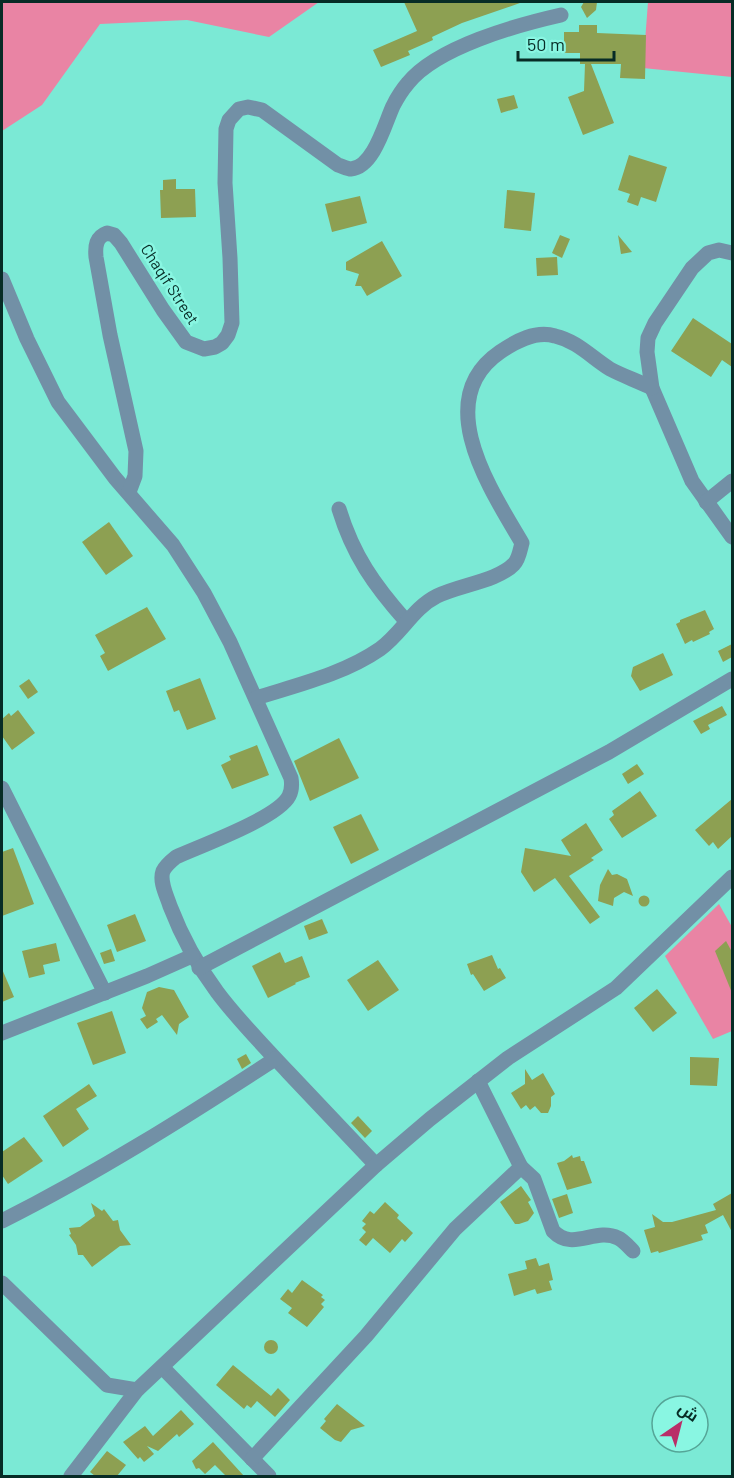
<svg xmlns="http://www.w3.org/2000/svg" width="734" height="1478" viewBox="0 0 734 1478" font-family="Barlow,Cairo,sans-serif">
	<style>
		.green { fill: #e984a4 }
		.building { fill: #8da052 }
		.lines { fill: none; stroke-linecap: round; stroke-linejoin: round }
		.minor { stroke: #7290a6; stroke-width: 15 }
		.labels { text-anchor: middle; stroke-width: 5; stroke-linejoin: round; paint-order: stroke }
		.street-label { font-size: 16px; fill: #072c26; stroke: #89f6e2 }
	</style>
	<rect width="100%" height="100%" fill="#7be9d5"/>
	<g class="green">
		<polygon points="2,2 319,2 269,37 187,20 100,24 42,105 2,131"/>
		<polygon points="648,2 732,2 732,77 643,68"/>
		<polygon points="719,904 732,927 732,1031 713,1039 665,956"/>
	</g>
	<g class="building">
		<polygon points="404,2 520,2 520,3 462,23 432,37 433,40 408,51 410,55 381,67 373,50 417,31"/>
		<polygon points="584,2 597,2 596,10 587,18 581,7"/>
		<polygon points="579,25 597,25 597,33 646,35 645,79 620,78 621,64 591,64 614,123 583,135 568,97 584,91 585,64 580,64 580,53 564,53 564,32 579,32"/>
		<polygon points="514,95 518,108 501,113 497,99"/>
		<polygon points="629,155 667,167 656,202 641,197 638,206 627,202 630,194 618,190"/>
		<polygon points="176,179 176,189 195,189 196,217 161,218 160,190 163,190 163,180"/>
		<polygon points="507,190 535,193 531,231 504,228"/>
		<polygon points="360,196 367,223 332,232 325,204"/>
		<polygon points="560,235 570,239 562,258 552,253"/>
		<polygon points="618,235 632,252 621,254"/>
		<polygon points="382,241 402,276 367,296 361,286 355,286 359,274 346,270 346,262"/>
		<polygon points="557,257 558,275 537,276 536,258"/>
		<polygon points="693,318 732,344 732,367 722,360 711,377 671,351"/>
		<polygon points="109,522 133,556 106,575 82,542"/>
		<polygon points="147,607 166,639 108,671 100,656 105,653 95,635"/>
		<polygon points="705,610 714,629 709,632 710,634 693,642 692,640 685,644 676,624 680,622 680,620"/>
		<polygon points="732,644 732,657 723,662 718,651"/>
		<polygon points="663,653 673,675 640,691 631,676 633,667"/>
		<polygon points="200,678 216,719 187,730 179,710 174,712 166,691"/>
		<polygon points="29,679 38,692 28,699 19,686"/>
		<polygon points="722,706 727,715 708,725 710,729 701,734 693,721"/>
		<polygon points="18,710 35,733 12,750 2,736 2,719 9,713 11,716"/>
		<polygon points="339,738 359,778 310,801 294,761"/>
		<polygon points="257,745 269,775 232,789 221,765 231,760 229,756"/>
		<polygon points="637,764 644,774 628,784 622,774"/>
		<polygon points="640,791 657,816 622,838 609,819 614,815 612,811"/>
		<polygon points="732,799 732,836 718,849 713,842 709,846 695,830"/>
		<polygon points="361,814 379,850 351,864 333,827"/>
		<polygon points="586,823 603,850 591,858 594,860 569,876 600,917 590,924 555,878 534,892 521,872 525,848 571,856 561,840"/>
		<polygon points="13,848 34,904 2,916 2,852"/>
		<polygon points="608,869 612,875 617,874 627,879 633,896 624,892 614,898 613,906 598,901 600,885"/>
		<circle cx="644" cy="901" r="5.5"/>
		<polygon points="135,914 146,941 117,952 107,925"/>
		<polygon points="322,919 328,933 309,940 304,926"/>
		<polygon points="726,941 732,952 732,993 715,951"/>
		<polygon points="56,943 60,961 43,965 45,974 29,978 22,951"/>
		<polygon points="111,949 115,961 104,964 100,953"/>
		<polygon points="280,952 285,963 302,956 310,977 295,983 296,984 268,998 252,966"/>
		<polygon points="492,955 498,969 500,968 506,978 484,991 473,974 471,975 467,964"/>
		<polygon points="378,960 399,990 368,1011 347,980"/>
		<polygon points="2,969 14,997 2,1002"/>
		<polygon points="159,987 174,990 189,1017 179,1024 177,1035 162,1015 156,1019 158,1022 147,1029 140,1019 146,1016 142,1008 147,992"/>
		<polygon points="657,989 677,1013 653,1032 634,1008"/>
		<polygon points="112,1011 126,1053 93,1065 77,1023"/>
		<polygon points="246,1054 251,1063 242,1069 237,1059"/>
		<polygon points="690,1057 719,1058 717,1086 690,1085"/>
		<polygon points="525,1069 532,1080 543,1073 555,1094 551,1097 551,1106 548,1113 541,1113 535,1106 530,1110 526,1105 521,1109 511,1093 525,1084"/>
		<polygon points="89,1084 97,1096 76,1109 89,1129 63,1147 43,1116"/>
		<polygon points="358,1116 372,1131 365,1138 351,1123"/>
		<polygon points="24,1137 43,1161 8,1184 2,1175 2,1152"/>
		<polygon points="572,1155 573,1158 580,1156 581,1161 584,1161 592,1183 567,1190 557,1163 564,1161"/>
		<polygon points="521,1186 531,1200 528,1202 534,1213 528,1221 519,1224 515,1224 500,1202"/>
		<polygon points="732,1193 732,1232 723,1215 705,1225 708,1233 701,1235 703,1240 659,1253 658,1251 651,1253 644,1230 655,1227 652,1214 663,1222 672,1222 716,1210 713,1204"/>
		<polygon points="567,1194 573,1213 559,1218 552,1199"/>
		<polygon points="385,1202 399,1215 397,1218 413,1233 405,1242 402,1239 390,1253 373,1238 366,1246 359,1240 366,1232 362,1228 366,1224 362,1221 370,1211 374,1214"/>
		<polygon points="91,1203 102,1211 104,1209 113,1221 118,1220 120,1230 131,1245 120,1246 92,1267 83,1255 78,1255 76,1245 69,1235 71,1234 69,1228 80,1227 95,1216"/>
		<polygon points="536,1258 539,1266 549,1263 553,1280 549,1281 552,1290 537,1294 535,1289 514,1296 508,1274 527,1269 525,1261"/>
		<polygon points="302,1280 323,1295 321,1297 325,1300 321,1304 324,1307 307,1327 288,1313 292,1308 280,1299 288,1289 292,1293"/>
		<circle cx="271" cy="1347" r="7"/>
		<polygon points="233,1365 271,1396 278,1388 290,1400 275,1417 257,1401 251,1408 247,1405 244,1409 216,1385"/>
		<polygon points="337,1404 365,1426 351,1430 341,1442 335,1440 320,1428 326,1421 324,1419"/>
		<polygon points="181,1410 194,1424 179,1437 177,1434 158,1451 147,1446 154,1454 144,1462 140,1457 138,1459 123,1442 145,1426 153,1436"/>
		<polygon points="213,1442 244,1476 226,1476 215,1465 205,1474 199,1468 196,1469 192,1461"/>
		<polygon points="107,1451 126,1465 117,1476 95,1476 90,1472"/>
	</g>
	<g class="lines">
		<g class="minor">
			<polyline points="732,253 719,250 708,253 692,268 655,323 648,338 647,352 652,388 692,481 732,537"/>
			<path d="M2 279 27 339 58 402 115 478 173 545 204 593 230 642 291 778C292 784 292 790 289 796 278 818 200 846 176 857 171 861 166 865 163 871 159 882 167 896 170 906 198 979 236 1017 288 1072 317 1103 347 1134 376 1165"/>
			<path d="M129 492 135 476 136 451 110 335 96 257C95 246 96 237 107 233L114 235 121 243 163 310 186 342 204 349 215 347 222 343 228 335 232 323 230 258 225 183 226 129 229 120 239 109 248 107 262 110 338 165C342 166 347 169 351 169 374 167 385 123 393 106 397 98 402 90 408 83 437 47 517 25 561 15"/>
			<polyline points="706,502 732,481"/>
			<path d="M339 509C353 555 374 585 406 621"/>
			<path d="M256 698C297 685 344 674 380 649 402 633 413 608 437 596 459 585 498 581 514 564 519 559 520 550 522 543 491 490 430 400 500 352 516 341 536 330 555 336 577 341 591 357 610 369 623 376 638 381 652 388"/>
			<polyline points="2,788 105,993"/>
			<polyline points="199,968 609,752 732,679"/>
			<polyline points="2,1033 147,976 192,956"/>
			<polyline points="478,1081 521,1167"/>
			<path d="M2 1221C97 1173 186 1117 275 1059"/>
			<polyline points="2,1283 107,1385 137,1390"/>
			<polyline points="162,1367 269,1476"/>
			<path d="M252 1459 366 1336 455 1229 521 1167 534 1179 553 1231C573 1252 595 1227 618 1238 623 1240 629 1247 633 1251"/>
			<polyline points="71,1476 137,1390 376,1165 430,1119 508,1058 616,988 732,877"/>
		</g>
	</g>
	<g class="labels">
		<g class="street-label">
			<text transform="translate(170 284) rotate(57)" y="6">Chaqif Street</text>
		</g>
	</g>
	<rect width="734" height="1478" fill="none" stroke="#072c26" stroke-width="6"/>
	<g transform="translate(680 1424) rotate(35)"><circle r="28" fill="#89f6e2" stroke="#55a597" stroke-width="1.5"/>
	<path d="M0-4.5L10 22L0 15L-10 22Z" fill="#b92e68"/>
	<text y="-9" font-size="16" font-weight="bold" text-anchor="middle" fill="#072c26">ش</text>
	</g>
	<path d="M518 51v9h96v-9" fill="none" stroke="#072c26" stroke-width="3"/>
	<text x="527" y="51" font-size="18" fill="#072c26" stroke="#89f6e2" stroke-width="4.5" paint-order="stroke">50 m</text>
</svg>
